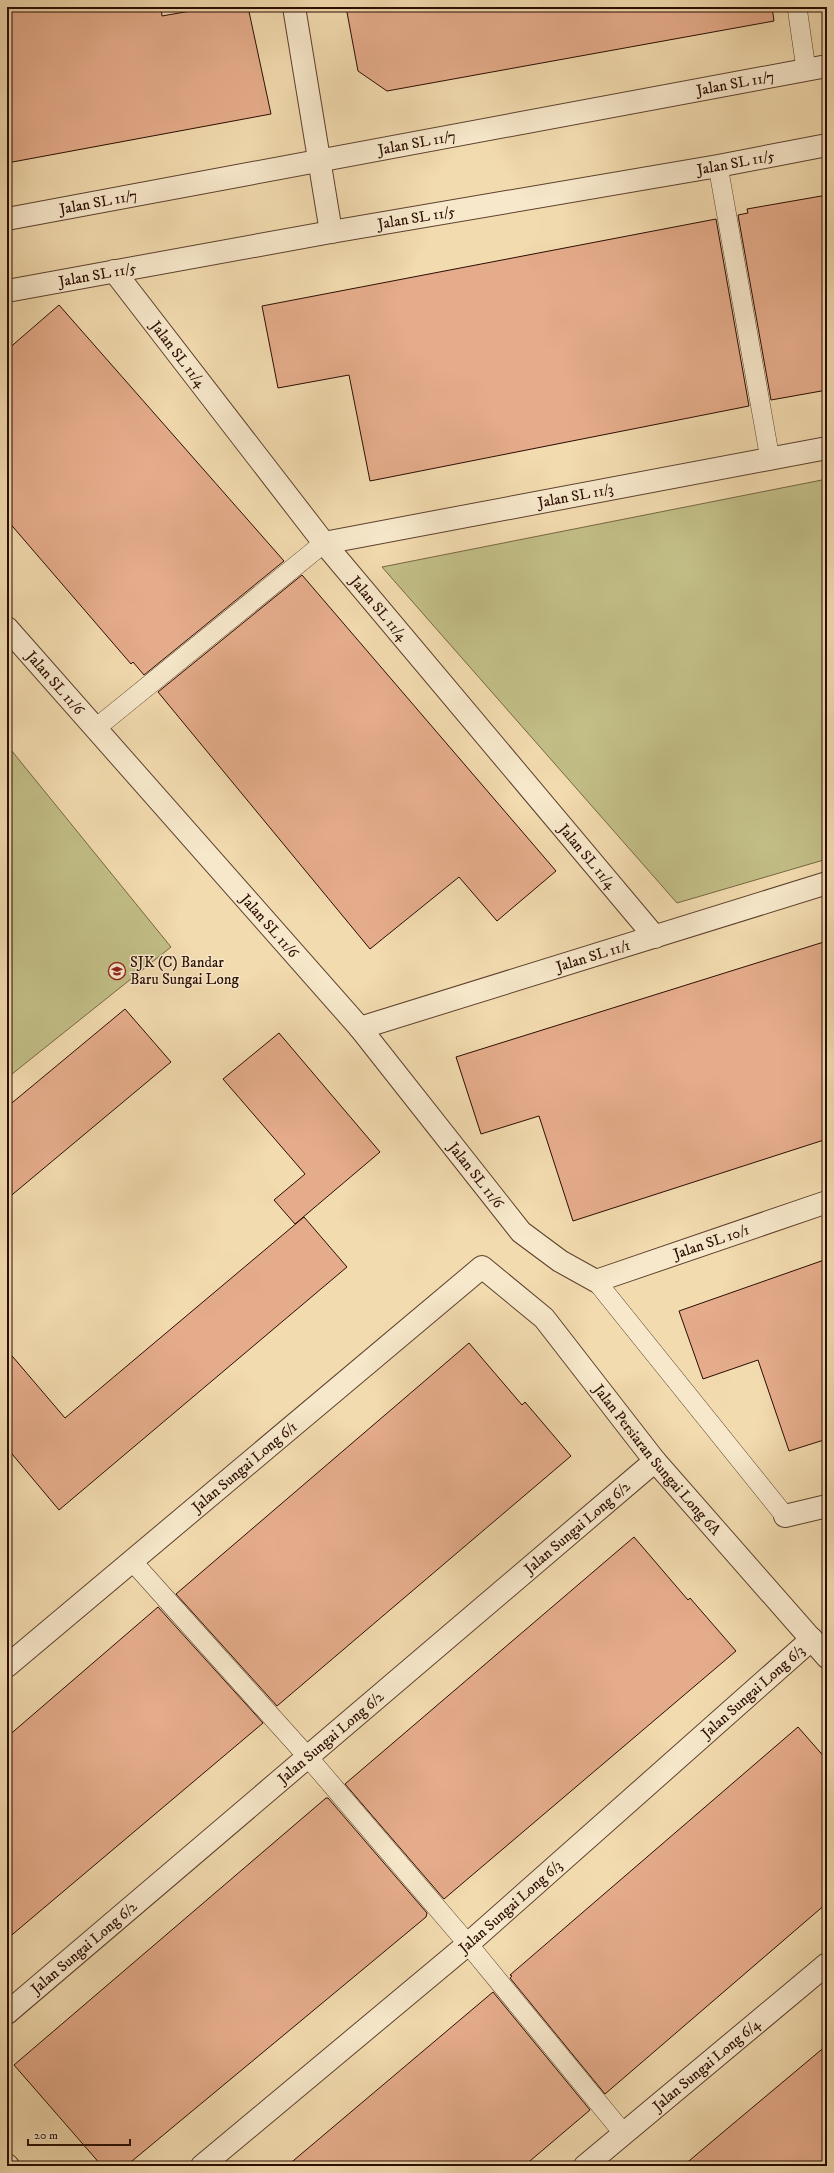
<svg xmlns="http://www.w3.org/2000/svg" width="834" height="2173" viewBox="0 0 834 2173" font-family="'IM FELL DW Pica',serif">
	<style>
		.green { fill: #c2be86; stroke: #766644 }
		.building { fill: #e5ac8b; stroke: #2b0d02 }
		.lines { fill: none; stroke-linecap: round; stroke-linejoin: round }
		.service-casing { stroke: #5d402d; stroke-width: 20 }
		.minor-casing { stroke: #5d402d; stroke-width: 24 }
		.service { stroke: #f7e8cb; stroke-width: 19 }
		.minor { stroke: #f7e8cb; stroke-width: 22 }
		.labels { text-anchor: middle; stroke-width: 3; stroke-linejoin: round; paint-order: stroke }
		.street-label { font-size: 15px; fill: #2b0d02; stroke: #f7e8cb }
		.poi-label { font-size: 15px; fill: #2b0d02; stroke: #f7e8cb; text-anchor: start }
	</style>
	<rect width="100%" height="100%" fill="#f2dbaf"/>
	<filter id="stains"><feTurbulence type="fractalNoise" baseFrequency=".005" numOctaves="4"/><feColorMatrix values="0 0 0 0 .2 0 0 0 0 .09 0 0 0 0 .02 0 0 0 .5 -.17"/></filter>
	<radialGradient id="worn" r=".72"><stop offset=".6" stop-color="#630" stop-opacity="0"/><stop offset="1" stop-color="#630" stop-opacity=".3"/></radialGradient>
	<g class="green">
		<polygon points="827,479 827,859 677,903 382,567"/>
		<polygon points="7,745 171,947 7,1078"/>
	</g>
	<g class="building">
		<polygon points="7,7 161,7 162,16 213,7 248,7 271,114 7,163"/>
		<polygon points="346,7 772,7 774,21 387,91 358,71"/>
		<polygon points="827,195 827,390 771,400 738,215 748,213 747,209"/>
		<polygon points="716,219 749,406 370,481 349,375 278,388 262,306"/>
		<polygon points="59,305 284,561 144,675 133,662 131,664 7,520 7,350"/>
		<polygon points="302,575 556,871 497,921 459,877 370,949 158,692"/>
		<polygon points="827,941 827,1139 573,1221 539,1116 481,1134 456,1057"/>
		<polygon points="125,1009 171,1062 7,1199 7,1107"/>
		<polygon points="279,1033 380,1152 295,1224 274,1200 305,1174 223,1079"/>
		<polygon points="304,1217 347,1267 59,1510 7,1448 7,1350 65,1418"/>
		<polygon points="827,1259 827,1439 789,1451 758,1360 703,1379 679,1311"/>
		<polygon points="469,1343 522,1405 525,1402 571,1456 277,1706 176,1594"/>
		<polygon points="634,1537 688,1600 690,1598 736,1651 444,1899 345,1784"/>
		<polygon points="158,1607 263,1723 7,1939 7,1737"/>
		<polygon points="798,1727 827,1760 827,1903 605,2094 510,1978 512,1976 510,1975"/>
		<polygon points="326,1798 328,1798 427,1913 426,1917 126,2166 102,2166 14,2065"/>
		<polygon points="493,1992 590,2110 524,2166 287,2166"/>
		<polygon points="827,2045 827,2166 683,2166 728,2128"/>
	</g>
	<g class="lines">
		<g class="service-casing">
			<g id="service">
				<polyline points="797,7 806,69"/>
				<polyline points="718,166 770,459"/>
				<polyline points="96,728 324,543"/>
				<polyline points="596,1281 785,1516"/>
				<polyline points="132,1561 307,1756 468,1944 624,2134"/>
			</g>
		</g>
		<g class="minor-casing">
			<g id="minor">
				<polyline points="294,7 331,232"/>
				<path id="s1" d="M7 219 827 66"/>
				<path id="s2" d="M114 271 324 543 655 937"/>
				<path id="s3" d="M7 291 331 232 718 166 827 145"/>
				<path id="s4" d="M324 543 827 448"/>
				<path id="s5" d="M7 628 360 1028 521 1232 560 1261 596 1281 827 1202"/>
				<path id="s6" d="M360 1028 827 883"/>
				<polyline points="785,1516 827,1506"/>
				<path id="s7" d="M7 1666 482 1267 544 1318 655 1461 827 1657"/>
				<path id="s8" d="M7 2013 655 1461"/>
				<polyline points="7,2165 8,2166"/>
				<path id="s9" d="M202 2166 468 1944 812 1639"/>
				<path id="s10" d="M585 2166 827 1964"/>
			</g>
		</g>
		<use href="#service" class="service"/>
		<use href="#minor" class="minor"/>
	</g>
	<defs>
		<g id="school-ring" transform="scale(0.9)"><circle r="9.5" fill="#f7e8cb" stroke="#8f2418" stroke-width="1.5"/><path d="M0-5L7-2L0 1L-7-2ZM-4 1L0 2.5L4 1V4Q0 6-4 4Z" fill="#8f2418"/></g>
	</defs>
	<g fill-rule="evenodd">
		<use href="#school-ring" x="117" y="971"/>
	</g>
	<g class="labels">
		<g class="street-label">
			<text dy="5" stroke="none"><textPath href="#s1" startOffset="741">Jalan SL 11/7</textPath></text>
			<text dy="5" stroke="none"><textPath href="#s1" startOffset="417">Jalan SL 11/7</textPath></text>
			<text dy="5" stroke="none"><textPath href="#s3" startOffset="740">Jalan SL 11/5</textPath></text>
			<text dy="5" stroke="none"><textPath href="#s1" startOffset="93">Jalan SL 11/7</textPath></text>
			<text dy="5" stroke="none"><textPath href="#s3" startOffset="416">Jalan SL 11/5</textPath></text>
			<text dy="5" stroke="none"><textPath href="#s3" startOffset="92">Jalan SL 11/5</textPath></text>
			<text dy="5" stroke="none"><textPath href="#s2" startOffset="105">Jalan SL 11/4</textPath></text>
			<text dy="5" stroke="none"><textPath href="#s4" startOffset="256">Jalan SL 11/3</textPath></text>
			<text dy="5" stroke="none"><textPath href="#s2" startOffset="429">Jalan SL 11/4</textPath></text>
			<text dy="5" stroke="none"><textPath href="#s5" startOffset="73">Jalan SL 11/6</textPath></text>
			<text dy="5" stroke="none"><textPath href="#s2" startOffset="753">Jalan SL 11/4</textPath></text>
			<text dy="5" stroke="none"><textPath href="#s5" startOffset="397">Jalan SL 11/6</textPath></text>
			<text dy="5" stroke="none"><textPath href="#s6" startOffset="244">Jalan SL 11/1</textPath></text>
			<text dy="5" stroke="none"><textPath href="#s5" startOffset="721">Jalan SL 11/6</textPath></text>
			<text dy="5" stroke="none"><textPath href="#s5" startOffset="1005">Jalan SL 10/1</textPath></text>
			<text dy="5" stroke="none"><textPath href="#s7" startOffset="882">Jalan Persiaran Sungai Long 6A</textPath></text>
			<text dy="5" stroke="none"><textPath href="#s7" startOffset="310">Jalan Sungai Long 6/1</textPath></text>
			<text dy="5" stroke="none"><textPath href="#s8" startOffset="749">Jalan Sungai Long 6/2</textPath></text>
			<text dy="5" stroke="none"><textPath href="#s9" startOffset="727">Jalan Sungai Long 6/3</textPath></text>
			<text dy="5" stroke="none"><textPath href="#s8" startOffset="425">Jalan Sungai Long 6/2</textPath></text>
			<text dy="5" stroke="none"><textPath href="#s9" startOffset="403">Jalan Sungai Long 6/3</textPath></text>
			<text dy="5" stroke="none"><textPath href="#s8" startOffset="101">Jalan Sungai Long 6/2</textPath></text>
			<text dy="5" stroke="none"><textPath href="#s10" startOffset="158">Jalan Sungai Long 6/4</textPath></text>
		</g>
		<g class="poi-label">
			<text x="130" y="967">SJK (C) Bandar<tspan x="130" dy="17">Baru Sungai Long</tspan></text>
		</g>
	</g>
	<rect width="834" height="2173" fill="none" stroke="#f2dbaf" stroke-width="24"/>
	<rect x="8" y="8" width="818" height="2157" fill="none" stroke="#2b0d02" stroke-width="2"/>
	<rect x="12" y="12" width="810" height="2149" fill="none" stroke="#2b0d02"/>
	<path d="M28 2139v6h102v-6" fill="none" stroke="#2b0d02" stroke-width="2"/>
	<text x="34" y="2139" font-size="12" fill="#2b0d02" stroke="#f7e8cb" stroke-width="3" paint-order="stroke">20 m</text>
	<rect width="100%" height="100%" filter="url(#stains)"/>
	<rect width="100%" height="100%" fill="url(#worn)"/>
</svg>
